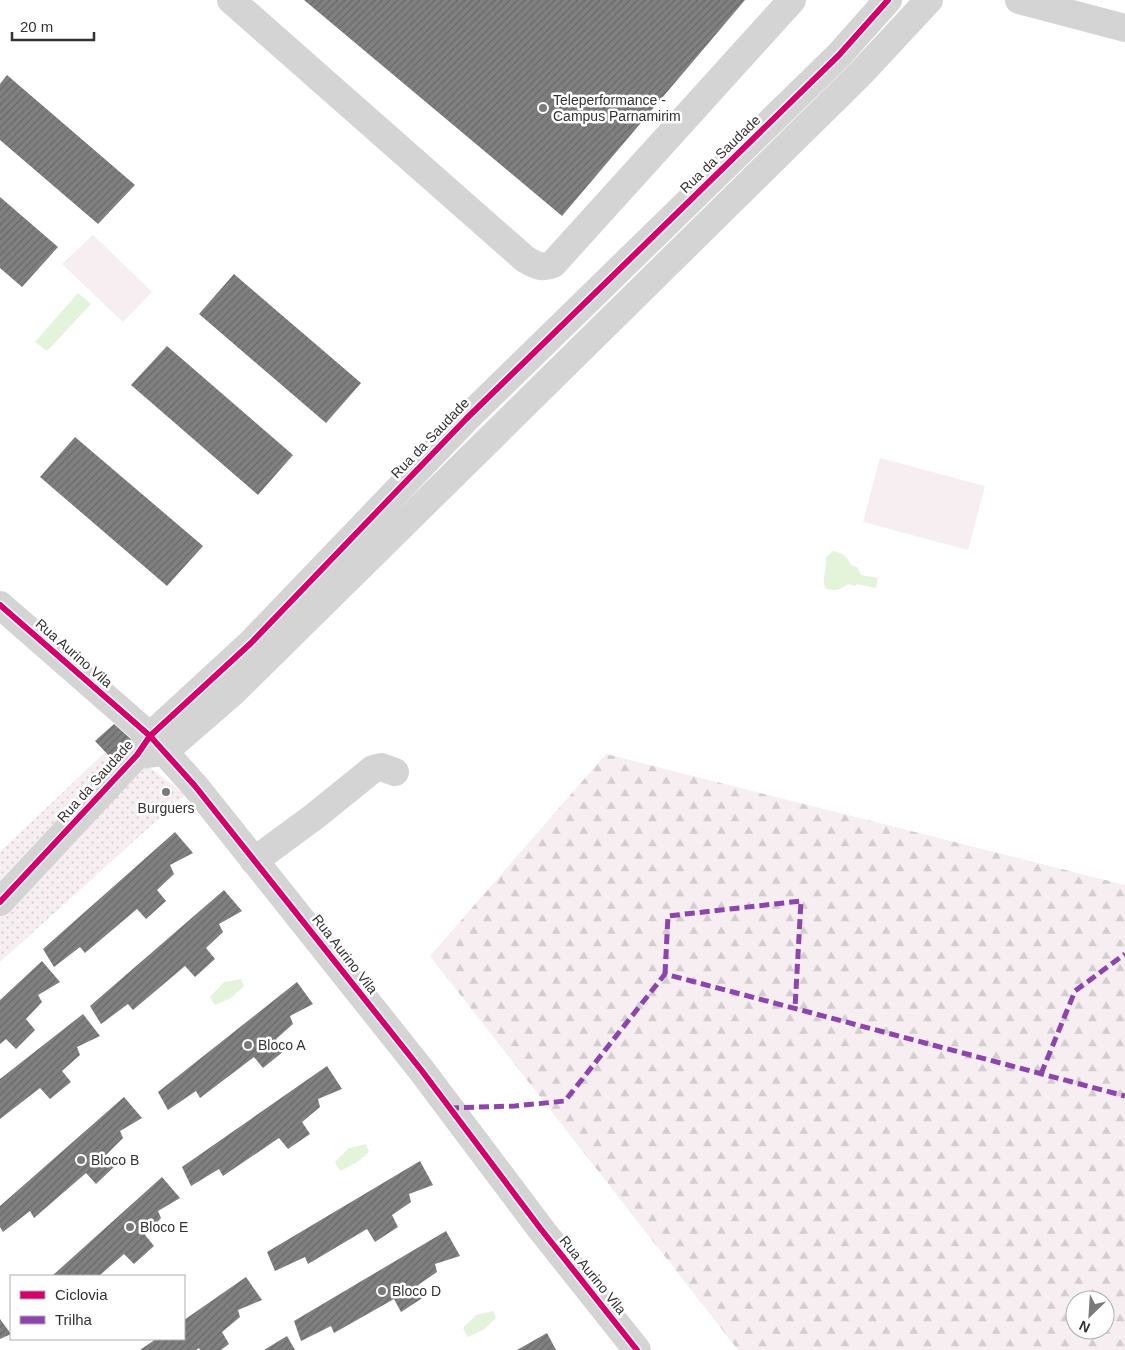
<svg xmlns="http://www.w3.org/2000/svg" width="1125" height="1350" viewBox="0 0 1125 1350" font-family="Helvetica,sans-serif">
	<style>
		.grass { fill: url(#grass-dots) }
		.forest { fill: url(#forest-firs); fill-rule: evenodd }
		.pitch { fill: #f6eef1 }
		.water { fill: #e4f4db }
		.building { fill: url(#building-hatch) }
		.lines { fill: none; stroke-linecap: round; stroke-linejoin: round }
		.minor { stroke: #d4d4d4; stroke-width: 28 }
		.quiet { stroke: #8e44ad; stroke-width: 5; stroke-dasharray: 10 5; stroke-linecap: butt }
		.cycleway-casing { stroke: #fff; stroke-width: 9 }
		.cycleway { stroke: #d6006c; stroke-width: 6 }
		.poi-dot { fill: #7a7a7a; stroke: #fff; stroke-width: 2 }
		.labels { text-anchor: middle; stroke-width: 5; stroke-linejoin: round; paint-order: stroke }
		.poi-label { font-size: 14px; fill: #323232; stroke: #fff; text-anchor: start }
		.street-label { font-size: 14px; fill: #323232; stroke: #fff }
	</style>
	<defs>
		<pattern id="grass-dots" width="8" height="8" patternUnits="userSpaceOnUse" patternTransform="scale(1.25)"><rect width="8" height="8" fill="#f6eef1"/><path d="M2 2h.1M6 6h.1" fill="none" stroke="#d3cdcf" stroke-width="1.8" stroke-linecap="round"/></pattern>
		<pattern id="forest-firs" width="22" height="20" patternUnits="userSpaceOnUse" patternTransform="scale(1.25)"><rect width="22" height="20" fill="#f6eef1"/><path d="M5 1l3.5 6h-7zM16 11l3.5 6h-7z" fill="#d3cdcf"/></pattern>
		<pattern id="building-hatch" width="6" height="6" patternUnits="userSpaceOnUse" patternTransform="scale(1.25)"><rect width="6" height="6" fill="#808080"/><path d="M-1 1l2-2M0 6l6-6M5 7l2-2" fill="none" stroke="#696969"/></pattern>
	</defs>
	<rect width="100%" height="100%" fill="#fff"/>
	<polygon class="grass" points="117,741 185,795 0,962 0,852"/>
	<path class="forest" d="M606 754 1125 885V1350H738L430 956ZM1075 1300H1105V1330H1075Z"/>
	<g class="pitch">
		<polygon points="93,235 152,292 123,322 62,264"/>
		<polygon points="880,458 985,486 968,550 863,522"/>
	</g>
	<g class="water">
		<polygon points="78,293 91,304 47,351 35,342"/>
		<path d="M833 551C843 553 847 556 851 565L857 567 861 575 878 578 876 588 857 584 855 586 848 584C840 590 835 592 825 588 822 577 827 568 826 557Z"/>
		<polygon points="241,979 244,986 231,998 215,1005 210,997 224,982"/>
		<polygon points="366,1144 369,1152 356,1163 340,1171 335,1162 349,1148"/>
		<polygon points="493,1311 496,1318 483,1330 468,1337 463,1328 476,1315"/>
	</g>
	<g class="building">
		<polygon points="304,0 745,0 562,216"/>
		<polygon points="7,75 135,185 98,224 0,140 0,84"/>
		<polygon points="0,197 58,247 22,287 0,268"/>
		<polygon points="234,274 361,383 326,423 199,314"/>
		<polygon points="167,346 293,455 258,495 131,385"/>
		<polygon points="75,437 203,546 167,586 40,477"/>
		<polygon points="114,724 132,740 112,759 95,741"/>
		<polygon points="175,832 193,853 170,865 174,874 157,890 166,901 146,919 137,909 85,953 80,947 54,967 43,949"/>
		<polygon points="224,890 242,911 219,924 223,932 206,948 215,959 195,977 185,966 133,1010 128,1004 101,1024 90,1006"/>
		<polygon points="42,961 60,982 38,995 42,1002 26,1019 35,1030 16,1049 6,1039 0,1044 0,1000"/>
		<polygon points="297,982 313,1004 290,1016 293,1024 276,1039 284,1051 263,1068 254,1057 200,1098 196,1091 168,1110 158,1092"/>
		<polygon points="83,1014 100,1036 77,1047 80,1055 62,1071 71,1082 50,1099 40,1088 0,1119 0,1079"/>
		<polygon points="327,1066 342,1089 318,1099 320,1107 302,1122 310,1134 288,1149 279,1138 223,1176 219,1169 191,1186 182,1167"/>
		<polygon points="124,1097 142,1118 120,1131 123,1138 106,1155 115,1166 96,1184 86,1173 34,1218 30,1211 3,1232 0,1227 0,1206"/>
		<polygon points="420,1161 433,1185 409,1194 411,1202 392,1215 398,1227 375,1242 367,1229 308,1264 305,1257 275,1271 267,1252"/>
		<polygon points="162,1177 180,1198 158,1211 161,1218 145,1235 154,1246 134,1264 124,1254 99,1276 52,1276"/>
		<polygon points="446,1231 460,1256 435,1264 437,1272 418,1285 424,1297 401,1312 394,1299 334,1333 331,1326 301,1341 294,1321"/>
		<polygon points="246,1277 262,1300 238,1310 240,1317 222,1332 229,1344 221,1350 200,1350 199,1348 196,1350 140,1350 156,1339 184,1339 184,1320"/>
		<polygon points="0,1319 11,1334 0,1339"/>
		<polygon points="547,1333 556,1350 517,1350"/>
		<polygon points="287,1336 295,1350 264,1350"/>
	</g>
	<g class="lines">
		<g class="minor">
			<path d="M231 0 525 259C535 265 542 269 553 264L792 0"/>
			<polyline points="1019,0 1125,28"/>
			<polyline points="0,605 150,736 195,786 422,1071 540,1228 637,1350"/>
			<polyline points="137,755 164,752 232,693 861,73 929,0"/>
			<polyline points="254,861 315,816 373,769 381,767 395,772"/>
			<polyline points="0,902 137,755 150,736 251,643 466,419 839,55 888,0"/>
		</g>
		<g class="quiet">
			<polyline points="665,974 668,916 801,901 795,1008"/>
			<polyline points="1041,1074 1075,991 1125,954"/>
			<polyline points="449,1108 515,1106 565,1101 665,974 1125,1096"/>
		</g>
		<g class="cycleway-casing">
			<g id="cycleway">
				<polyline points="0,605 150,736 195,786 422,1071 540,1228 637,1350"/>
				<polyline points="0,902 137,755 150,736 251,643 466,419 839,55 888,0"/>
			</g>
		</g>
		<use href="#cycleway" class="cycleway"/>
	</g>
	<g class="poi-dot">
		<circle cx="543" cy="108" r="5"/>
		<circle cx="166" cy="792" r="5"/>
		<circle cx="248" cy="1045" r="5"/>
		<circle cx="81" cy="1160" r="5"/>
		<circle cx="130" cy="1227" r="5"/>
		<circle cx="382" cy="1291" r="5"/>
	</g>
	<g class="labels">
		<g class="poi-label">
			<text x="553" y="105">Teleperformance -<tspan x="553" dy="16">Campus Parnamirim</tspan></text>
			<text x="166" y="813" text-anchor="middle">Burguers</text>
			<text x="258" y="1050">Bloco A</text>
			<text x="91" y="1165">Bloco B</text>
			<text x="140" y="1232">Bloco E</text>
			<text x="392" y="1296">Bloco D</text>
		</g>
		<g class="street-label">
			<text transform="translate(720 154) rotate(-44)" y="5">Rua da Saudade</text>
			<text transform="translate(430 438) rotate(-46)" y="5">Rua da Saudade</text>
			<text transform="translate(74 653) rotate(41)" y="5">Rua Aurino Vila</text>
			<text transform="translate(95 781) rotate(-48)" y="5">Rua da Saudade</text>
			<text transform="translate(345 954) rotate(52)" y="5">Rua Aurino Vila</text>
			<text transform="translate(593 1275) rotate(51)" y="5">Rua Aurino Vila</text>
		</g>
	</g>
	<rect x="10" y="1275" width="175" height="65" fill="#ffffff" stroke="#adadad"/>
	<rect x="20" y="1291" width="25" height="8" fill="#d6006c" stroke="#adadad"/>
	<text x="55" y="1300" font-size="15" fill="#323232">Ciclovia</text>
	<rect x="20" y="1316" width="25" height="8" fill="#8e44ad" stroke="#adadad"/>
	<text x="55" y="1325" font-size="15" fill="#323232">Trilha</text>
	<g transform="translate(1090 1315) rotate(205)"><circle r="24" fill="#ffffff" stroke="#adadad"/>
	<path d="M0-4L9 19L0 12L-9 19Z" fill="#7a7a7a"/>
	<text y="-8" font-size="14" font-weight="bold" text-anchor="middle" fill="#323232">N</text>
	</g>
	<path d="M12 32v8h82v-8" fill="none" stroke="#323232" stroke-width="2.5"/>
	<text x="20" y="32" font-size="15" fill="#323232" stroke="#ffffff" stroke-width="4" paint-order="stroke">20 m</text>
</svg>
